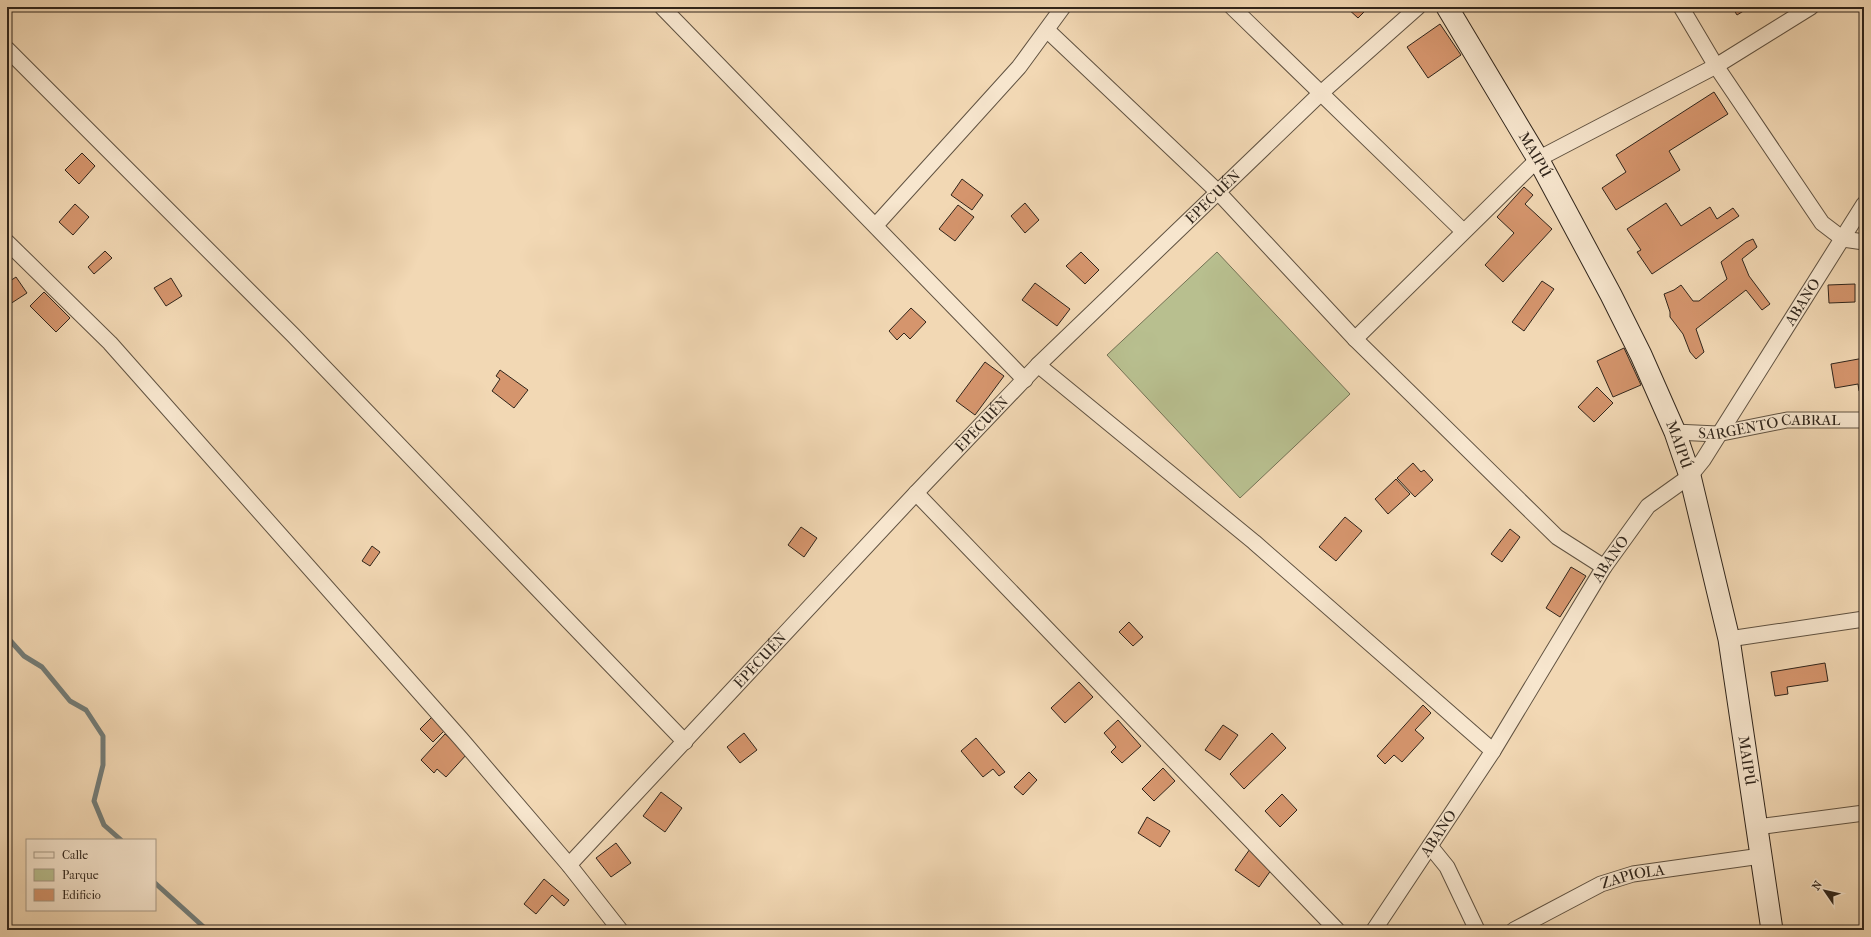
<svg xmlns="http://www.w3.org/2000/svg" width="1871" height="937" viewBox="0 0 1871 937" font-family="'IM FELL French Canon',serif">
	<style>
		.green { fill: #b8bf8f; stroke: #747255 }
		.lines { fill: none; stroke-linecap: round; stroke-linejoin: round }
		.stream { stroke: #737d79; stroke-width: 5 }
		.building { fill: #d5956d; stroke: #30251b }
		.minor-casing { stroke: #605241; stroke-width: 17 }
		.secondary-casing { stroke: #30251b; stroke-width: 23 }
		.minor { stroke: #f7e6ce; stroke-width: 15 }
		.secondary { stroke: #f7e6ce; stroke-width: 21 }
		.labels { text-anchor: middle; stroke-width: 4; stroke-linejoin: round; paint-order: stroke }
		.street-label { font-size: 15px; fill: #30251b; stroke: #f7e6ce }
	</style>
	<rect width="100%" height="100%" fill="#f2d8b4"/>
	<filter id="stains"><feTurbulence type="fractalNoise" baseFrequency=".005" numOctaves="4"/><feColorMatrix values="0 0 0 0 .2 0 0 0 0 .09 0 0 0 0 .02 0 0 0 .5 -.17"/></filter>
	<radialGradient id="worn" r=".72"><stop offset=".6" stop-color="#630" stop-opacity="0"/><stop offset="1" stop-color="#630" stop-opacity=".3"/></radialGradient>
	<polygon class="green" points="1217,252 1350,394 1240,498 1107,355"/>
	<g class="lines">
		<g class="stream">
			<polyline points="7,637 24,656 42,667 70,701 86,710 103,736 103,765 94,801 104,825 121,840"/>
			<polyline points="155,883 207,930"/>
		</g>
	</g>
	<g class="building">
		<polygon points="1346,7 1369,7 1358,18"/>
		<polygon points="1732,7 1750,7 1737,15"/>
		<polygon points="1440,24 1461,55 1428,78 1407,47"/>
		<polygon points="1714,92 1728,114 1669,151 1680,170 1616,210 1602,188 1626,172 1616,155"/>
		<polygon points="82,153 95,166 79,184 65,170"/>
		<polygon points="962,179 983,195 972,210 951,195"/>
		<polygon points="1524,187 1533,195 1525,204 1552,229 1503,282 1485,265 1514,233 1497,217"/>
		<polygon points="1025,203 1039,220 1025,233 1011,216"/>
		<polygon points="1666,203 1681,226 1710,207 1717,219 1733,208 1739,216 1652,274 1637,252 1641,250 1627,229"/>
		<polygon points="75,204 89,217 73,235 59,222"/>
		<polygon points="958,205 974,217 955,241 939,229"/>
		<polygon points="1753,239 1757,247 1742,259 1749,276 1770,304 1762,310 1746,290 1696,329 1704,352 1696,359 1690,352 1683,334 1670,317 1670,312 1664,294 1674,290 1681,285 1693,301 1699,301 1727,279 1721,262 1746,242"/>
		<polygon points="105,251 112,258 94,274 88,267"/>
		<polygon points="1081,252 1099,270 1085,284 1066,266"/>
		<polygon points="16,277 27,293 7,306 7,283"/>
		<polygon points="171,278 182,296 166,306 154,288"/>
		<polygon points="1542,281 1554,289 1524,331 1512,322"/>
		<polygon points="1035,283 1070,309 1057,326 1022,300"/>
		<polygon points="1855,284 1855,302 1829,303 1828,285"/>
		<polygon points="44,292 70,318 56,332 30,306"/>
		<polygon points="911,308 926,322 910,339 904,333 897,340 889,331"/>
		<polygon points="1624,348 1641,385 1613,397 1597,361"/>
		<polygon points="1864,358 1864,390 1859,391 1858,384 1835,388 1831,364"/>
		<polygon points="985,362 1004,376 975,415 956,401"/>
		<polygon points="500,370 528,390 514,408 492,391 500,379 496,376"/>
		<polygon points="1597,387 1613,403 1594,422 1578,407"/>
		<polygon points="1413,463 1421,472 1424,470 1433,480 1415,497 1397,478"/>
		<polygon points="1396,479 1410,494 1388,514 1375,499"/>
		<polygon points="1345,517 1362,531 1336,561 1319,547"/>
		<polygon points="801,527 817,538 804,557 788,545"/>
		<polygon points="1510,529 1520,537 1502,562 1491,554"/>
		<polygon points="372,546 380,552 370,566 362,561"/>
		<polygon points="1571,567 1586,576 1560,617 1546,608"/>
		<polygon points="1129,622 1143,637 1133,646 1119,632"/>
		<polygon points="1825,663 1828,681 1787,687 1788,694 1775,696 1771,672"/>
		<polygon points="1079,682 1093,697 1065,723 1051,708"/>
		<polygon points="1423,705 1431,713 1415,730 1424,738 1402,762 1394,755 1385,764 1377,756"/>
		<polygon points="432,717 445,730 433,742 420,729"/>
		<polygon points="1118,720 1141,746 1122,763 1111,752 1116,747 1104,733"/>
		<polygon points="1223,725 1238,735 1220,760 1205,750"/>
		<polygon points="744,733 757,750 740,763 727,747"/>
		<polygon points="1272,733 1286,748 1244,789 1230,774"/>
		<polygon points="445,734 467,754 446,777 437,769 434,773 421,760"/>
		<polygon points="976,738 1005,772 999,776 993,769 983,777 961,751"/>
		<polygon points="1163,768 1175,781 1154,801 1142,789"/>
		<polygon points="1029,772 1037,780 1023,795 1014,787"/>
		<polygon points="661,792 682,808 665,832 643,816"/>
		<polygon points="1282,794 1297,810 1280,827 1265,811"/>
		<polygon points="1147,817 1170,831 1160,847 1138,833"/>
		<polygon points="616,843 631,863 611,877 596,858"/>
		<polygon points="1250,849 1274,866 1259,887 1235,870"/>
		<polygon points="544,879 569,900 564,906 552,895 536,914 524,904"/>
	</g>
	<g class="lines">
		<g class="minor-casing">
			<g id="minor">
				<polyline points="662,7 1025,380"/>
				<polyline points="1232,7 1463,231"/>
				<polyline points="1681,7 1716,66 1822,223 1843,239 1864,242"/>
				<polyline points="1047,30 1218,192 1355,339 1557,537 1604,567"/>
				<polyline points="7,49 293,335 685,742"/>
				<polyline points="876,225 1019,67 1063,7"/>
				<polyline points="7,242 110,343 461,739 569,865 620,930"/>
				<polyline points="1355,339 1538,159 1716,66 1811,7"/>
				<polyline points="1038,365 1254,542 1493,751"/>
				<path id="s1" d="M1675 432 1717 434 1787 420H1864"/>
				<polyline points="916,493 1337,930"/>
				<polyline points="1729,639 1864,619"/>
				<polyline points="1757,827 1864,813"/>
				<polyline points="1430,846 1447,867 1477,930"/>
				<path id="s2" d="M569 865 916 493 1038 365 1321 93 1418 7"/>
				<path id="s3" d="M1374 930 1493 751 1604 567 1635 524 1648 506 1690 476 1703 460 1864 204"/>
				<path id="s4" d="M1514 930 1601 884 1633 874 1761 856"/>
			</g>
		</g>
		<g class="secondary-casing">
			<g id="secondary">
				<path id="s5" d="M1447 7 1538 159 1611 295 1641 355 1675 432 1690 476 1729 639 1772 930"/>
			</g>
		</g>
		<use href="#minor" class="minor"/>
		<use href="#secondary" class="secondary"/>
	</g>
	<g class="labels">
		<g class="street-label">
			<text dy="5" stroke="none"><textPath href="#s5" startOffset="172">MAIPÚ</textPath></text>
			<text dy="5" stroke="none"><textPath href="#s2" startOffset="928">EPECUÉN</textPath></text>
			<text dy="5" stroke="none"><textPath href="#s3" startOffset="764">ABANO</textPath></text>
			<text dy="5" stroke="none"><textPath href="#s2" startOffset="604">EPECUÉN</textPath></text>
			<text dy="5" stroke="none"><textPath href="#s1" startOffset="95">SARGENTO CABRAL</textPath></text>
			<text dy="5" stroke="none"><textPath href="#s5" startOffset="496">MAIPÚ</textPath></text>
			<text dy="5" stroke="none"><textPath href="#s3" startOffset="440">ABANO</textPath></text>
			<text dy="5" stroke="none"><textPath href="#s2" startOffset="280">EPECUÉN</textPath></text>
			<text dy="5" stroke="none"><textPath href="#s5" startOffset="820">MAIPÚ</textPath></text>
			<text dy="5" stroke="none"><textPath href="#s3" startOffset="116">ABANO</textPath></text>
			<text dy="5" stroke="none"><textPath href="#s4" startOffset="131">ZAPIOLA</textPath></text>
		</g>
	</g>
	<rect width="1871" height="937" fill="none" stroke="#f2d8b4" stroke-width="24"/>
	<rect x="8" y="8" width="1855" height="921" fill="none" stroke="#30251b" stroke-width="2"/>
	<rect x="12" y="12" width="1847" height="913" fill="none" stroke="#30251b"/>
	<rect x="26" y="839" width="130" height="72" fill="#f7e6ce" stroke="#a79986"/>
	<rect x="34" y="852" width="20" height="6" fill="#f7e6ce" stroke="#a79986"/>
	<text x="62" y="859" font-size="12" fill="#30251b">Calle</text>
	<rect x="34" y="869" width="20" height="12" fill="#b8bf8f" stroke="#a79986"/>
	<text x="62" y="879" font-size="12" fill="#30251b">Parque</text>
	<rect x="34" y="889" width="20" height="12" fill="#d5956d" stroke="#a79986"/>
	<text x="62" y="899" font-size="12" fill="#30251b">Edificio</text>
	<g transform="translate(1825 891) rotate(304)" stroke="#f7e6ce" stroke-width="3" paint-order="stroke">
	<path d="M0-3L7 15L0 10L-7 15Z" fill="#30251b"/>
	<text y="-6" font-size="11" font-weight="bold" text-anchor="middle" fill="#30251b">N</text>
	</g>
	<rect width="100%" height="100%" filter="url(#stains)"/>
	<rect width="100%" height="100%" fill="url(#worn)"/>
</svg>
